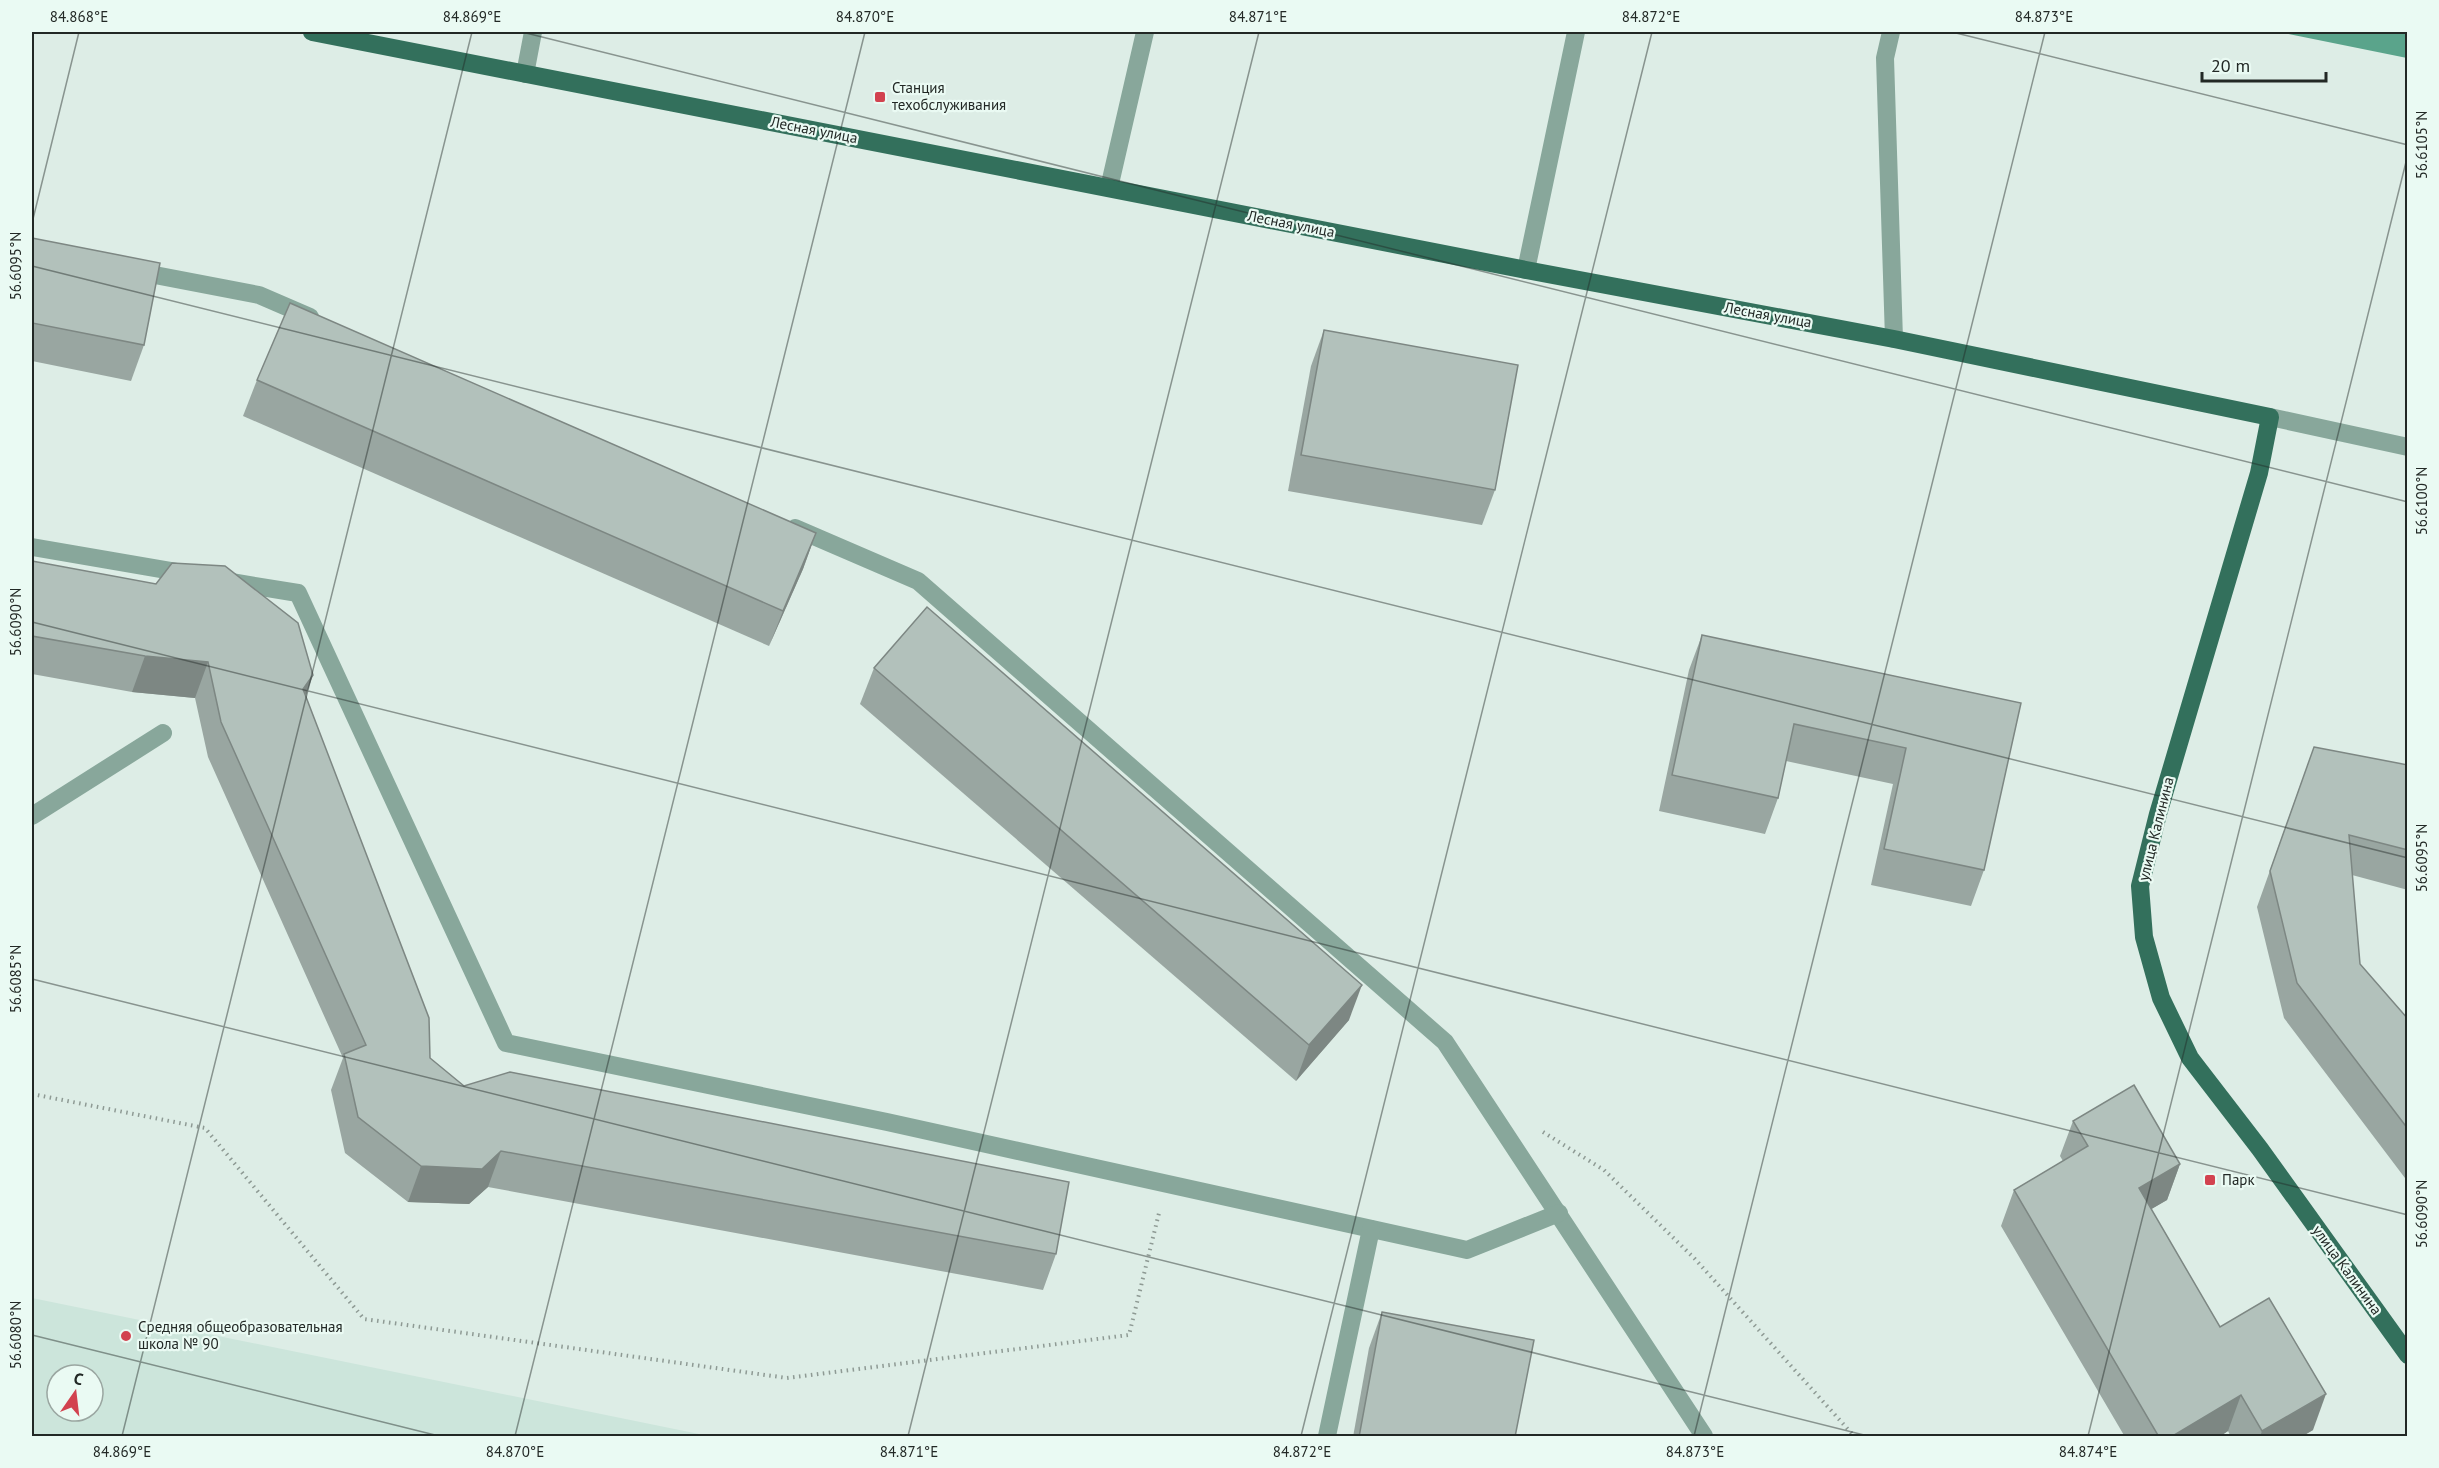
<svg xmlns="http://www.w3.org/2000/svg" width="2439" height="1468" viewBox="0 0 2439 1468" font-family="'PT Sans',sans-serif">
	<style>
		.built { fill: #cce5db; fill-rule: evenodd }
		.water { fill: #5aa48b }
		.lines { fill: none; stroke-linecap: round; stroke-linejoin: round }
		.path { stroke: #8e9a94; stroke-width: 4; stroke-dasharray: 1.5 4.5; stroke-linecap: butt }
		.minor { stroke: #88a79b; stroke-width: 18 }
		.major { stroke: #33705c; stroke-width: 18 }
		.wall { fill: #99a6a1 }
		.shaded-wall { fill: #7d8783 }
		.building { fill: #b2c1bb; stroke: #7d8783; stroke-width: 1.5 }
		.ticks { fill: none; stroke: #222825; stroke-width: 1.5; stroke-opacity: 0.45 }
		.poi-dot { fill: #d2424f; stroke: #eafaf3; stroke-width: 2 }
		.labels { text-anchor: middle; stroke-width: 4.5; stroke-linejoin: round; paint-order: stroke }
		.poi-label { font-size: 15px; fill: #222825; stroke: #eafaf3; text-anchor: start }
		.street-label { font-size: 15px; fill: #222825; stroke: #eafaf3 }
		.neatline { fill: none; stroke: #222825; stroke-width: 2 }
		.ticks-label { font-size: 15px; text-anchor: middle; fill: #222825 }
	</style>
	<rect width="100%" height="100%" fill="#ddede6"/>
	<path class="built" d="M32 1298 699 1434 698 1436H32ZM57 1375H93V1411H57Z"/>
	<polygon class="water" points="2279,32 2407,32 2407,58"/>
	<g class="lines">
		<g class="path">
			<polyline points="32,1094 205,1128 364,1319 787,1378 1129,1335 1159,1213"/>
			<polyline points="1543,1132 1604,1170 1695,1259 1854,1436"/>
		</g>
		<g class="minor">
			<polyline points="1891,32 1885,58 1894,339"/>
			<polyline points="525,74 533,32"/>
			<polyline points="1109,188 1145,32"/>
			<polyline points="1526,270 1576,32"/>
			<polyline points="134,271 259,295 310,317"/>
			<polyline points="2270,417 2408,447"/>
			<polyline points="795,528 918,581 1445,1042 1704,1436"/>
			<polyline points="32,547 189,574"/>
			<polyline points="225,581 298,593 506,1043 887,1122 1467,1250 1559,1213"/>
			<polyline points="32,816 163,733"/>
			<polyline points="1327,1436 1371,1229"/>
		</g>
		<polyline class="major" points="312,32 1526,270 1894,339 2270,417 2259,473 2158,814 2140,886 2144,937 2161,998 2190,1058 2260,1149 2408,1355"/>
	</g>
	<g class="wall">
		<polygon points="32,238 144,345 131,381 32,361"/>
		<polygon points="1324,330 1495,490 1482,525 1288,491 1311,366"/>
		<polygon points="257,380 816,533 803,569 769,646 243,416"/>
		<polygon points="32,561 313,675 306,696 430,1058 464,1086 1056,1254 1043,1290 488,1187 469,1204 408,1202 345,1153 331,1090 343,1058 208,757 195,698 132,692 32,674"/>
		<polygon points="1702,635 2021,703 1984,870 1971,906 1871,885 1893,784 1786,761 1778,798 1765,834 1659,811 1689,670"/>
		<polygon points="874,668 1349,1020 1296,1081 860,704"/>
		<polygon points="2408,765 2408,890 2352,875 2360,964 2408,1019 2408,1182 2284,1018 2257,907 2301,783"/>
		<polygon points="2073,1121 2180,1164 2167,1200 2151,1209 2220,1327 2313,1430 2301,1437 2231,1437 2228,1431 2219,1437 2125,1437 2001,1226 2014,1190 2063,1161 2060,1156"/>
		<polygon points="1382,1312 1515,1437 1353,1437 1369,1348"/>
	</g>
	<g class="shaded-wall">
		<polygon points="816,533 803,569 769,646 783,611"/>
		<polygon points="145,656 208,662 195,698 132,692"/>
		<polygon points="313,675 300,711 303,689"/>
		<polygon points="1362,985 1349,1020 1296,1081 1309,1045"/>
		<polygon points="501,1151 488,1187 469,1204 408,1202 421,1166"/>
		<polygon points="2180,1164 2167,1200 2126,1224 2139,1188"/>
		<polygon points="2326,1394 2313,1430 2301,1437 2260,1437 2262,1431"/>
		<polygon points="2241,1395 2228,1431 2219,1437 2171,1437"/>
	</g>
	<g class="building">
		<polygon points="32,238 160,263 144,345 32,323"/>
		<polygon points="290,303 816,533 783,611 257,380"/>
		<polygon points="1324,330 1518,365 1495,490 1301,455"/>
		<polygon points="32,561 156,584 172,563 225,566 298,623 313,675 303,689 429,1018 430,1058 464,1086 510,1072 1069,1182 1056,1254 501,1151 482,1169 421,1166 358,1117 344,1054 366,1045 221,722 208,662 145,656 32,636"/>
		<polygon points="927,607 1362,985 1309,1045 874,668"/>
		<polygon points="1702,635 2021,703 1984,870 1884,849 1906,748 1794,724 1778,798 1672,775"/>
		<polygon points="2314,747 2408,765 2408,850 2349,835 2360,964 2408,1019 2408,1129 2297,983 2270,871"/>
		<polygon points="2134,1085 2180,1164 2139,1188 2220,1327 2269,1298 2326,1394 2262,1431 2241,1395 2171,1437 2159,1437 2014,1190 2088,1146 2073,1121"/>
		<polygon points="1382,1312 1534,1340 1515,1437 1359,1437"/>
	</g>
	<path class="ticks" d="M522 32 2408 502M1952 32 2408 145M32 223 79 32M32 266 2408 858M32 622 2408 1215M32 979 1868 1436M32 1335 439 1436M122 1436 472 32M515 1436 865 32M908 1436 1259 32M1301 1436 1652 32M1694 1436 2045 32M2088 1436 2408 154"/>
	<g class="poi-dot">
		<rect x="874" y="91" width="12" height="12" rx="3"/>
		<rect x="2204" y="1174" width="12" height="12" rx="3"/>
		<circle cx="126" cy="1336" r="6"/>
	</g>
	<g class="labels">
		<g class="poi-label">
			<text x="892" y="93">Станция<tspan x="892" dy="17">техобслуживания</tspan></text>
			<text x="2222" y="1185">Парк</text>
			<text x="138" y="1332">Средняя общеобразовательная<tspan x="138" dy="17">школа № 90</tspan></text>
		</g>
		<g class="street-label">
			<text transform="translate(814 130) rotate(11)" y="5">Лесная улица</text>
			<text transform="translate(1291 224) rotate(11)" y="5">Лесная улица</text>
			<text transform="translate(1768 315) rotate(10)" y="5">Лесная улица</text>
			<text transform="translate(2156 829) rotate(-76)" y="5">улица Калинина</text>
			<text transform="translate(2347 1270) rotate(54)" y="5">улица Калинина</text>
		</g>
	</g>
	<rect width="2439" height="1468" fill="none" stroke="#eafaf3" stroke-width="66"/>
	<g transform="translate(75 1393) rotate(14)"><circle r="28" fill="#eafaf3" stroke="#9aa6a1" stroke-width="1.5"/>
	<path d="M0-4.5L10 22L0 15L-10 22Z" fill="#d2424f"/>
	<text y="-9" font-size="16" font-weight="bold" text-anchor="middle" fill="#222825">С</text>
	</g>
	<path d="M2202 72v9h124v-9" fill="none" stroke="#222825" stroke-width="3"/>
	<text x="2211" y="72" font-size="18" fill="#222825" stroke="#eafaf3" stroke-width="4.5" paint-order="stroke">20 m</text>
	<rect x="33" y="33" width="2373" height="1402" class="neatline"/>
	<g class="ticks-label">
		<text x="79" y="22">84.868°E</text>
		<text x="472" y="22">84.869°E</text>
		<text x="865" y="22">84.870°E</text>
		<text x="1258" y="22">84.871°E</text>
		<text x="1651" y="22">84.872°E</text>
		<text x="2044" y="22">84.873°E</text>
		<text transform="translate(2422 145) rotate(-90)" y="5">56.6105°N</text>
		<text transform="translate(16 266) rotate(-90)" y="5">56.6095°N</text>
		<text transform="translate(2422 501) rotate(-90)" y="5">56.6100°N</text>
		<text transform="translate(16 622) rotate(-90)" y="5">56.6090°N</text>
		<text transform="translate(2422 858) rotate(-90)" y="5">56.6095°N</text>
		<text transform="translate(16 979) rotate(-90)" y="5">56.6085°N</text>
		<text transform="translate(2422 1214) rotate(-90)" y="5">56.6090°N</text>
		<text transform="translate(16 1335) rotate(-90)" y="5">56.6080°N</text>
		<text x="122" y="1457">84.869°E</text>
		<text x="515" y="1457">84.870°E</text>
		<text x="909" y="1457">84.871°E</text>
		<text x="1302" y="1457">84.872°E</text>
		<text x="1695" y="1457">84.873°E</text>
		<text x="2088" y="1457">84.874°E</text>
	</g>
</svg>
